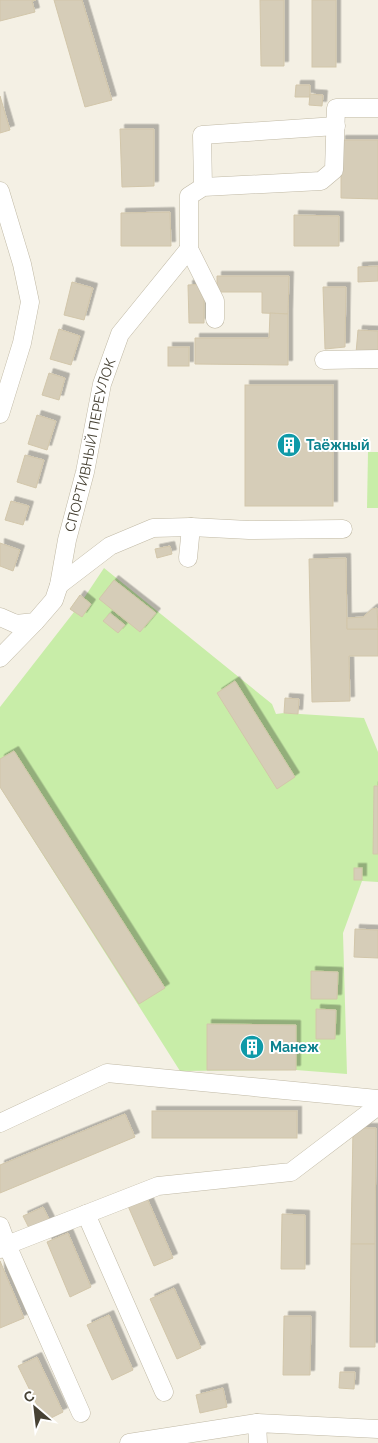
<svg xmlns="http://www.w3.org/2000/svg" width="378" height="1443" viewBox="0 0 378 1443" font-family="Raleway,sans-serif">
	<style>
		.green { fill: #c8eda8 }
		.building { fill: #d6cdb8; stroke: #d2c6aa; filter: url(#shadow) }
		.lines { fill: none; stroke-linecap: round; stroke-linejoin: round }
		.minor-casing { stroke: #c0b9a5; stroke-width: 19 }
		.minor { stroke: #fff; stroke-width: 18 }
		.labels { text-anchor: middle; stroke-width: 4; stroke-linejoin: round; paint-order: stroke }
		.street-label { font-size: 14px; fill: #464133; stroke: #fff }
		.culture-label { font-size: 14px; font-weight: bold; fill: #0d838f; stroke: #fff; text-anchor: start }
	</style>
	<defs>
		<filter id="shadow"><feDropShadow dx="4.5" dy="-4.5" stdDeviation="0" flood-color="#0004"/></filter>
	</defs>
	<rect width="100%" height="100%" fill="#f4f0e4"/>
	<g class="green">
		<polygon points="368,452 378,452 378,508 367,508"/>
		<polygon points="104,568 272,704 276,714 284,713 364,718 378,752 378,882 362,881 343,933 347,1074 296,1070 180,1071 0,787 0,707 74,612 70,609 80,595 84,598"/>
	</g>
	<g class="building">
		<polygon points="0,0 36,0 32,1 35,12 0,21"/>
		<polygon points="54,0 82,0 112,100 85,107"/>
		<polygon points="260,0 284,0 284,66 261,66"/>
		<rect x="312" y="0" width="24" height="67"/>
		<polygon points="296,85 310,85 310,97 295,97"/>
		<polygon points="310,94 323,95 322,106 309,105"/>
		<polygon points="0,96 10,130 0,133"/>
		<polygon points="120,129 154,129 154,186 122,187"/>
		<polygon points="341,140 378,140 378,199 341,198"/>
		<polygon points="170,212 171,246 121,246 121,213"/>
		<polygon points="294,215 339,216 339,246 294,246"/>
		<polygon points="378,266 378,281 358,282 358,267"/>
		<polygon points="217,276 289,276 288,314 262,313 262,292 217,292"/>
		<polygon points="72,282 93,288 84,320 64,315"/>
		<polygon points="204,284 204,323 189,323 188,285"/>
		<polygon points="323,287 346,287 345,347 325,349"/>
		<polygon points="270,313 288,314 288,365 195,364 195,338 269,338"/>
		<polygon points="59,329 80,336 71,365 50,359"/>
		<polygon points="358,330 378,331 378,354 356,353"/>
		<rect x="168" y="347" width="21" height="19"/>
		<polygon points="49,373 65,378 59,400 42,395"/>
		<rect x="245" y="385" width="88" height="121"/>
		<polygon points="37,415 56,421 47,450 28,444"/>
		<polygon points="25,455 44,460 36,488 17,482"/>
		<polygon points="11,501 29,506 23,525 5,520"/>
		<polygon points="0,543 20,550 13,571 0,566"/>
		<polygon points="170,546 172,554 157,558 155,549"/>
		<polygon points="346,558 347,629 378,629 378,656 349,656 350,701 312,702 309,559"/>
		<polygon points="114,580 156,613 140,632 99,599"/>
		<polygon points="80,595 91,604 82,617 70,609"/>
		<polygon points="377,608 378,629 347,629 347,618 363,617 372,609"/>
		<polygon points="110,613 125,625 118,633 103,621"/>
		<polygon points="235,681 295,777 277,789 217,693"/>
		<polygon points="285,698 299,699 298,714 284,713"/>
		<polygon points="14,751 165,988 139,1004 0,787 0,759"/>
		<polygon points="374,786 378,786 378,854 373,854"/>
		<rect x="354" y="868" width="8" height="12"/>
		<polygon points="355,929 378,930 378,958 354,957"/>
		<polygon points="311,971 338,972 337,999 311,999"/>
		<polygon points="316,1009 336,1010 335,1039 316,1039"/>
		<polygon points="207,1024 296,1025 296,1070 207,1070"/>
		<rect x="152" y="1111" width="145" height="27"/>
		<polygon points="125,1114 135,1137 0,1193 0,1165"/>
		<polygon points="353,1128 376,1128 375,1244 351,1244"/>
		<polygon points="147,1198 173,1258 154,1266 128,1206"/>
		<polygon points="43,1207 50,1221 30,1230 23,1216"/>
		<polygon points="282,1214 305,1215 305,1269 281,1269"/>
		<polygon points="68,1233 91,1287 70,1297 47,1242"/>
		<polygon points="351,1244 375,1244 375,1347 350,1347"/>
		<polygon points="0,1261 24,1318 0,1328"/>
		<polygon points="174,1288 201,1348 177,1359 150,1299"/>
		<polygon points="109,1315 133,1370 112,1380 87,1325"/>
		<polygon points="284,1316 311,1316 310,1375 283,1375"/>
		<polygon points="37,1357 63,1412 45,1421 18,1366"/>
		<polygon points="340,1372 355,1372 354,1389 339,1388"/>
		<polygon points="223,1388 227,1407 200,1413 196,1395"/>
	</g>
	<g class="lines">
		<g class="minor-casing">
			<g id="minor">
				<polyline points="203,187 202,135 336,126"/>
				<polyline points="0,191 22,264 30,302 22,343 0,414"/>
				<polyline points="215,319 215,301 189,249 189,196 203,187 321,181 334,170 336,108 378,108"/>
				<polyline points="324,360 378,359"/>
				<polyline points="188,558 191,527"/>
				<polyline points="59,585 110,546 153,528 191,527 249,530 343,529"/>
				<path id="s1" d="M0 617 16 624 35 622 54 600 59 585 67 540 85 472 102 384 120 334 189 249"/>
				<polyline points="0,658 35,622"/>
				<polyline points="0,1123 107,1073 378,1099"/>
				<polyline points="86,1214 164,1392"/>
				<polyline points="0,1226 7,1245 158,1186 291,1172 378,1106"/>
				<polyline points="0,1249 7,1245 81,1413"/>
				<polyline points="129,1443 257,1423"/>
				<polyline points="258,1443 257,1423 378,1429"/>
			</g>
		</g>
		<use href="#minor" class="minor"/>
	</g>
	<defs>
		<g id="building-disc" transform="scale(1.25)"><circle r="9.5" fill="#0f9aa8" stroke="#fff"/><path d="M-4-6H4V6H1V3H-1V6H-4ZM-2.5-4.3h1.7v1.8h-1.7ZM.8-4.3h1.7v1.8H.8ZM-2.5-1h1.7V.8h-1.7ZM.8-1h1.7V.8H.8Z" fill="#fff"/></g>
	</defs>
	<g fill-rule="evenodd">
		<use href="#building-disc" x="289" y="445"/>
		<use href="#building-disc" x="252" y="1047"/>
	</g>
	<g class="labels">
		<g class="street-label">
			<text dy="5" stroke="none"><textPath href="#s1" startOffset="225">СПОРТИВНЫЙ ПЕРЕУЛОК</textPath></text>
		</g>
		<g class="culture-label">
			<text x="306" y="450">Таёжный</text>
			<text x="270" y="1052">Манеж</text>
		</g>
	</g>
	<g transform="translate(35 1408) rotate(332)" stroke="#ffffff" stroke-width="4" paint-order="stroke">
	<path d="M0-4L9 19L0 12L-9 19Z" fill="#464133"/>
	<text y="-8" font-size="14" font-weight="bold" text-anchor="middle" fill="#464133">С</text>
	</g>
</svg>
